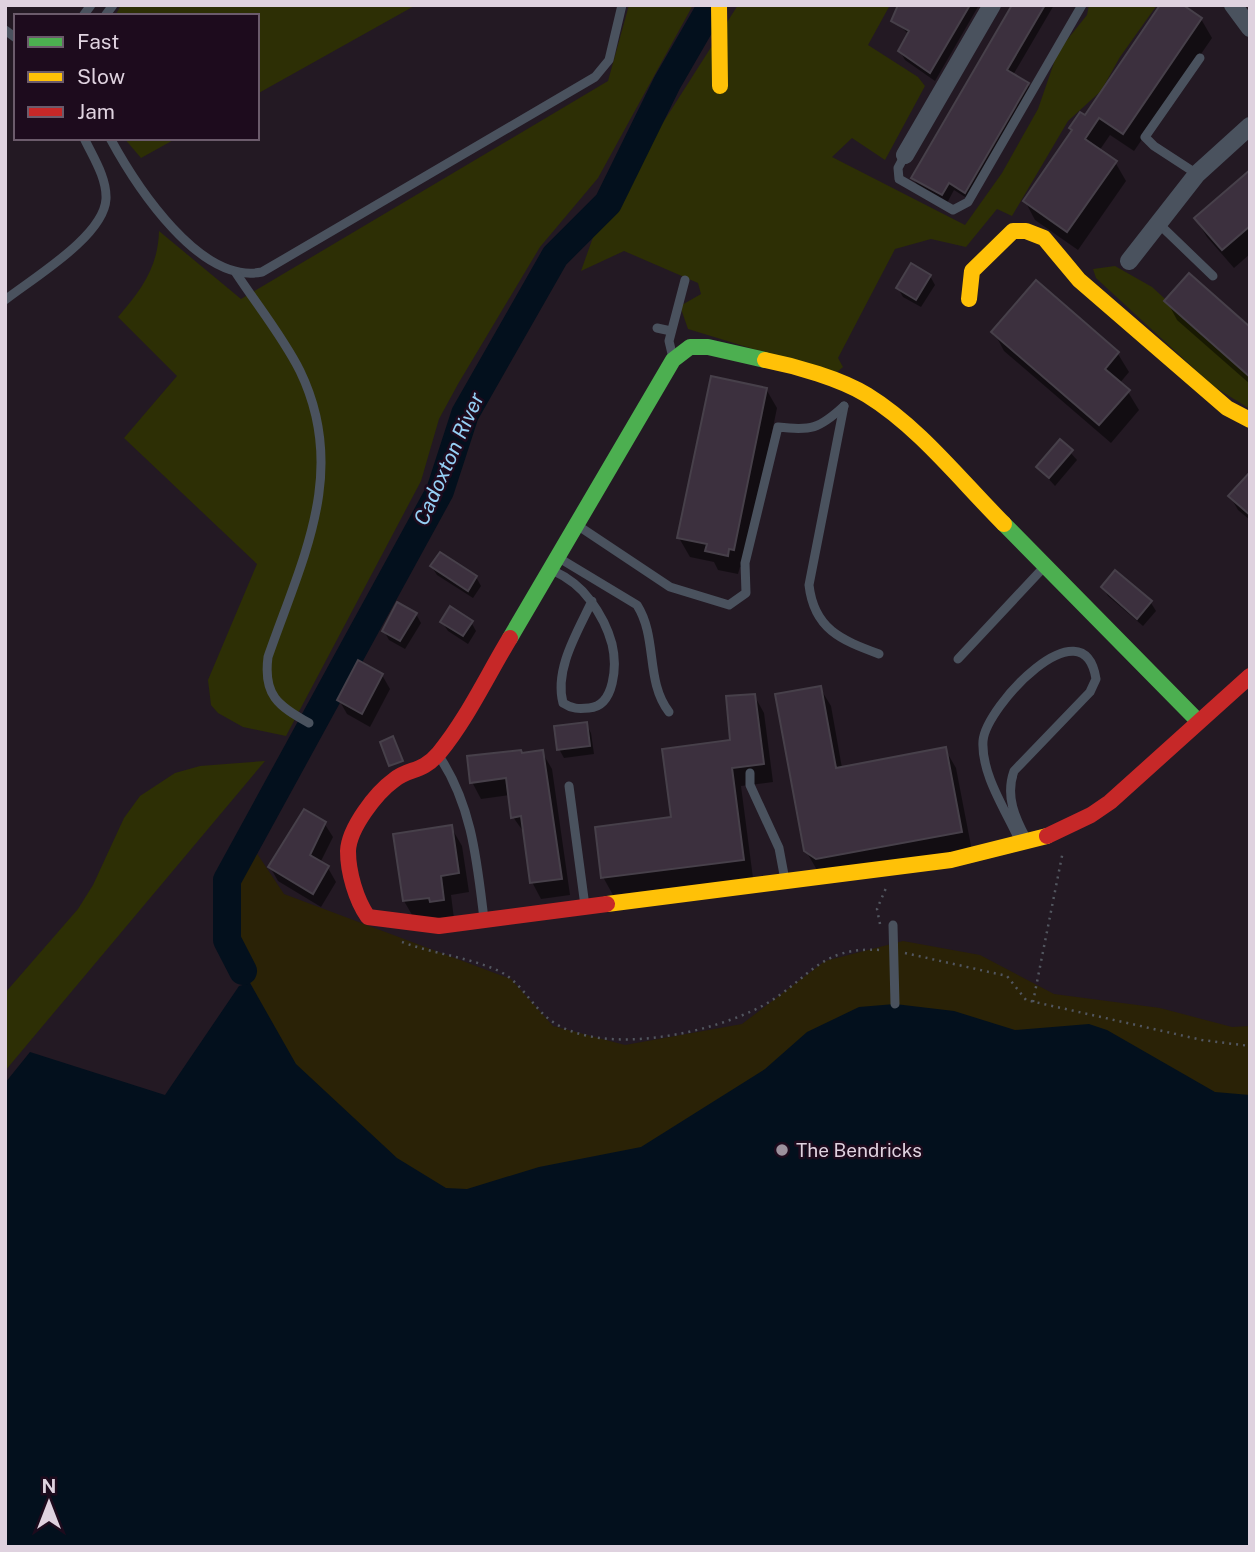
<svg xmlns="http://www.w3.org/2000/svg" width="1255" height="1552" viewBox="0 0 1255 1552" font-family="'Public Sans',sans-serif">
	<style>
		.green { fill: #2d2f05 }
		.sand { fill: #2a2206 }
		.water { fill: #03101d }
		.shadow { fill: #0007 }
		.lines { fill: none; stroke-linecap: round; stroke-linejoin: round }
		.river { stroke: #03101d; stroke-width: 28 }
		.building { fill: #3c303e; stroke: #47404a; stroke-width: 2 }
		.path { stroke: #52565f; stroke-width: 2.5; stroke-dasharray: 2 5; stroke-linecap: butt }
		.lane { stroke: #4a525e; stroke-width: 9 }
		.street { stroke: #4a525e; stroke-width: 18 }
		.fast { stroke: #4caf50; stroke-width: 16 }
		.slow { stroke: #ffc107; stroke-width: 16 }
		.jam { stroke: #c62828; stroke-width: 16 }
		.poi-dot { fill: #9d919d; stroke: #1d0b1d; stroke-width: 2.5 }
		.labels { text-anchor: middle; stroke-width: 5; stroke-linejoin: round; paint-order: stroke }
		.poi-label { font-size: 19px; fill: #dfd2df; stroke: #1d0b1d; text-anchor: start }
		.water-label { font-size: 21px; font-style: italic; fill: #95cff4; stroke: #1d0b1d }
	</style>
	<rect width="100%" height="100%" fill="#231923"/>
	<g class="green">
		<polygon points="121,5 416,5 257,94 257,16 115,16"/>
		<path d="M629 5H693L598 178 540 247 458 384 439 419 421 481 286 736 243 727 218 713 211 705 208 680 257 564 124 438 177 376 118 317C141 290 158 268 159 231L241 299 608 81Z"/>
		<polygon points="738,5 890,5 868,45 918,77 925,86 885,160 852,138 832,157 965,225 1002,173 1038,109 1058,51 1087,15 1089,5 1157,5 1120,57 1101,91 1068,121 1012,216 997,209 966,247 931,239 895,249 838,358 843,367 835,374 688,329 680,306 701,294 698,283 624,251 581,271 597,226"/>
		<polygon points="124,138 177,138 141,158"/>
		<polygon points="1115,266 1152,287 1250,377 1250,409 1213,386 1096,278 1093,269"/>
		<polygon points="265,761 15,1059 5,1071 5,993 78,909 93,885 124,818 140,796 175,773 200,766"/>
	</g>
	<path class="sand" d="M250 843 284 894 511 979 553 1026 625 1045 742 1024 825 961 903 941 980 955 1054 994 1160 1008 1232 1027 1250 1026V1201L480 1417 250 983C235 919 220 908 250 843Z"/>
	<polygon class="water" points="250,983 296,1064 397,1158 446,1188 467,1189 539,1167 641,1147 765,1069 807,1032 859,1007 895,1004 954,1011 1015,1030 1089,1024 1107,1030 1215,1092 1250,1095 1250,1547 5,1547 5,1083 30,1052 165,1095 239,986"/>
	<g class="shadow">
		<polygon points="900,5 979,5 935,81 905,60 900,51 909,35 893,18"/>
		<polygon points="1014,5 1054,5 1013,75 1028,84 1033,92 970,200 954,190 947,203 918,186 913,178"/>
		<polygon points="1201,19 1212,38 1134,151 1110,135 1099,151 1115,162 1126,181 1078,250 1035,220 1025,201 1073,132 1071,128"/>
		<polygon points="1250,172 1250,254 1234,268 1207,237 1196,219"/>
		<polygon points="930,276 935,285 921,307 903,297 898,288"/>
		<polygon points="1036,283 1118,354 1129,372 1119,384 1128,392 1139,410 1111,443 1004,351 994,332"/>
		<polygon points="1167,301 1250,329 1250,384 1177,320"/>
		<polygon points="766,389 777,408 744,568 740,567 738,574 718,570 714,562 690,557 679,538"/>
		<polygon points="1061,442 1077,460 1055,486 1038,467"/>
		<polygon points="1250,474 1250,520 1238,510 1230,496"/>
		<polygon points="432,567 476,577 481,586 473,598 437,575"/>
		<polygon points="1115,573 1151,603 1156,611 1143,626 1108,596 1103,587"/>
		<polygon points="416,614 421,623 405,649 389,640 384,631"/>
		<polygon points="442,622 471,622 476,631 468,644 448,631"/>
		<polygon points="382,675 390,689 370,727 347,714 339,700"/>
		<polygon points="820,688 831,706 842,768 945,749 956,768 972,851 817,870 806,851"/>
		<polygon points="754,695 764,713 773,782 741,786 753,878 613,895 603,877 673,819 732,742"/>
		<polygon points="586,724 591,733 594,754 564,758 559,749"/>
		<polygon points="542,752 552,769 570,895 541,899 532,882 525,834 513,817 510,795 481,799 472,782"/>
		<polygon points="324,823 333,837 320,863 328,868 336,882 321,907 278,881 270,867"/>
		<polygon points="451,827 462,846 469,892 451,895 454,919 415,920 404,901 395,835"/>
	</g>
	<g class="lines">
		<polyline class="river" points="243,971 227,940 227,880 440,491 465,414 555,256 608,203 667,83 712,5"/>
	</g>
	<g class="building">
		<polygon points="898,5 970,5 930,73 898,51 909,31 891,21"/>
		<polygon points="1012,5 1045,5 1007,70 1029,83 965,193 949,183 942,195 911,178"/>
		<polygon points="1160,5 1183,5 1202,18 1123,134 1099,118 1085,139 1117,161 1067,232 1023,201 1072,130 1069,128 1080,112 1085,115"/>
		<polygon points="1250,170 1250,226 1222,250 1194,218"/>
		<polygon points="911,263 931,275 916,300 896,288"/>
		<polygon points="1189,273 1250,327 1250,377 1164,301"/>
		<polygon points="1036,280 1119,352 1105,369 1130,390 1099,425 991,332"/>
		<polygon points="711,376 767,388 734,550 729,549 728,556 705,551 707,544 677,538"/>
		<polygon points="1060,439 1073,450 1049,478 1036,467"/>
		<polygon points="1250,472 1250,515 1228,496"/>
		<polygon points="440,552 477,576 468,591 430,566"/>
		<polygon points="1115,570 1152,601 1137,619 1101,587"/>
		<polygon points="397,602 417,613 400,641 382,631"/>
		<polygon points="450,606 473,621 463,636 440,622"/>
		<polygon points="358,660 383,674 362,714 337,700"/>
		<polygon points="821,686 836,768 946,747 962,832 816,859 804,851 775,694"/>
		<polygon points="755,694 764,764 732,768 744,860 601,878 595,827 671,817 662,749 730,740 726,696"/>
		<polygon points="587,722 590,746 557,750 554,726"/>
		<polygon points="393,736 403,761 389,766 380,742"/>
		<polygon points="521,750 522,753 543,750 562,879 530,883 521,816 511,818 506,778 470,783 467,756"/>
		<polygon points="304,809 326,822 310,855 329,866 313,894 268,867"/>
		<polygon points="452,825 459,873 441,876 444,900 430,902 429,898 403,901 393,834"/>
	</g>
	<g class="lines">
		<g class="path">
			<polyline points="880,924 877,909 886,888"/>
			<path d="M402 942C434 954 468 957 499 971 523 983 532 1008 553 1022 605 1057 713 1033 764 1005 810 979 819 946 881 950"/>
			<polyline points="905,953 1007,976 1026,1000 1202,1040 1250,1046"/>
			<polyline points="1033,1002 1063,851"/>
		</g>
		<g class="lane">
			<polyline points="83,16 91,5"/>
			<polyline points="105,16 113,5"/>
			<polyline points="5,30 16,38"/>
			<path d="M110 138C136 186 200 285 262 272L595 77 609 60 622 5"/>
			<polyline points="905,155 898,168 899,179 953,210 968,202 1082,5"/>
			<polyline points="1197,174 1154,146 1145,137 1200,58"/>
			<polyline points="1159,224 1213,276"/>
			<path d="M236 273C257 305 283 337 300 371 349 472 302 559 268 657 263 695 278 706 309 723"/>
			<path d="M5 300C33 278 104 236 106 199 107 178 93 157 84 138"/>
			<polyline points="657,328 671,331"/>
			<polyline points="673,358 669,341 685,280"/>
			<path d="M844 406 809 585C814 629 841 640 879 654"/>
			<path d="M577 525 670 587 729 605 746 593 745 563 778 427C811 431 819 429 844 406"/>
			<path d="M559 558 637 605C658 638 645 681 669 712"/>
			<path d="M552 570C567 577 580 586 590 600 599 612 608 629 612 644 617 665 615 706 589 708 579 709 572 709 563 703 554 669 578 631 592 601"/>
			<polyline points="958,659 1045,566"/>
			<path d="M439 756C472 805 477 862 484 919"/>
			<polyline points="750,773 750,785 779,848 785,880"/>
			<polyline points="569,786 585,906"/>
			<path d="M1020 842C1007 812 981 775 983 741 986 706 1084 602 1096 679L1090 692 1014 771C1005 796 1015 818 1027 840"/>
			<polyline points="893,925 895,1004"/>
		</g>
		<g class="street">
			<polyline points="1233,5 1250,28"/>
			<polyline points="905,155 992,5"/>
			<polyline points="1129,261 1197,174 1250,126"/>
		</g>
		<g class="fast">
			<polyline points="1004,524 1198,721"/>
			<polyline points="510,638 673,360 690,347 708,347 765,360"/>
		</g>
		<g class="slow">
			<polyline points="719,5 720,86"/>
			<polyline points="969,299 972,271 1013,231 1026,231 1044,238 1079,280 1227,408 1250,420"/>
			<path d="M765 360C796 366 841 379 867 395 919 427 961 481 1004 524"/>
			<polyline points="607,904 951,860 1047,836"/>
		</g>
		<g class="jam">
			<path d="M510 638C487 676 467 719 439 753 421 774 410 767 394 780 376 793 349 828 348 851 348 872 356 900 368 917L439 926 607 904"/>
			<polyline points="1047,836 1091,815 1110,802 1250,676"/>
		</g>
	</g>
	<circle class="poi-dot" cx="782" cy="1150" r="7"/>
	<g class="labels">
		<g class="poi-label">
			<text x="796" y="1157">The Bendricks</text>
		</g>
		<g class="water-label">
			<text transform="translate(449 459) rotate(-66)" y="7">Cadoxton River</text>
		</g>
	</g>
	<rect width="1255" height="1552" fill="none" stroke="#dfd2df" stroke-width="14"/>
	<rect x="14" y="14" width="245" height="126" fill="#1d0b1d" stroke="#6b5b6b" stroke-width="2"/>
	<rect x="28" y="37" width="35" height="10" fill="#4caf50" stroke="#6b5b6b" stroke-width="2"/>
	<text x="77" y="49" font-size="21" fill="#dfd2df">Fast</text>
	<rect x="28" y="72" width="35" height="10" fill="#ffc107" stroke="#6b5b6b" stroke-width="2"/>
	<text x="77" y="84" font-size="21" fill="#dfd2df">Slow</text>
	<rect x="28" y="107" width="35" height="10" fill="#c62828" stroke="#6b5b6b" stroke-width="2"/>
	<text x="77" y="119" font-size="21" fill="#dfd2df">Jam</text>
	<g transform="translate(49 1503)" stroke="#1d0b1d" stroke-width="5" paint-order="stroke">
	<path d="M0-5L12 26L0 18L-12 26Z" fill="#dfd2df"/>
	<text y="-10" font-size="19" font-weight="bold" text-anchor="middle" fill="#dfd2df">N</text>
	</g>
</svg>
